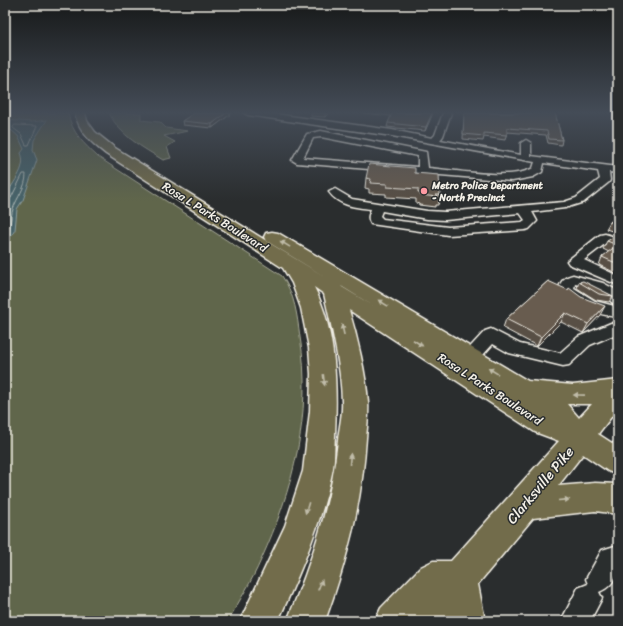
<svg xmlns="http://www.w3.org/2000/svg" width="623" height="626" viewBox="0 0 623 626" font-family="Sriracha,sans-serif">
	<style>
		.green { fill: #60664c; stroke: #aaac9a }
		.water { fill: #466369; stroke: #8c9c9c }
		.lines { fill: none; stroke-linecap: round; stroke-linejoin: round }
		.shore { stroke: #aeb8b5; stroke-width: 1 }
		.minor-casing { stroke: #f4f1e8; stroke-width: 3 }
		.major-casing { stroke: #f4f1e8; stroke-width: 3 }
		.minor { fill: #2a2d2e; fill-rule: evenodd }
		.major { fill: #726c4b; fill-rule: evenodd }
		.wall { fill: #594f44; stroke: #f4f1e8 }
		.shaded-wall { fill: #494037; stroke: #f4f1e8 }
		.building { fill: #685c4f; stroke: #f4f1e8 }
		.oneway { fill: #c0bca9 }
		.poi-dot { fill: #ff9aa2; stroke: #2a2d2e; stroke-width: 1.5 }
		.labels { text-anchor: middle; stroke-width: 3; stroke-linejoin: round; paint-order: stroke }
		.far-poi-label { font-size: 10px; font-weight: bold; fill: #f4f1e8; stroke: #2a2d2e; text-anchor: start }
		.street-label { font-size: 12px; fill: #f4f1e8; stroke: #2a2d2e }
		.near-street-label { font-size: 14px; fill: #f4f1e8; stroke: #2a2d2e }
	</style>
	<rect width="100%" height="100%" fill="#2a2d2e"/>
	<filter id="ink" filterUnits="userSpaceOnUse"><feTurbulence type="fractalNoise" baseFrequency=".025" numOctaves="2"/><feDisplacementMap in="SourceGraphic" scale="8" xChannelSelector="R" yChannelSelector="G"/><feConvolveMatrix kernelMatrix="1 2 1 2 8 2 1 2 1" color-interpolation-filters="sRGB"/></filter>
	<g filter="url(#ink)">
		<g class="green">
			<path d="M5 113H68C72 133 84 144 98 157L282 276C295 295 297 315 300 337 313 413 293 490 261 560 252 581 239 601 228 621H5Z"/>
			<path d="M109 113H141V120L160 122 166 128 188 131 164 136 175 142 167 147 171 158 163 160C142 147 120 136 109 113Z"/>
		</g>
		<path class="water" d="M7 120 32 122 47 120 34 140 33 150 37 160 23 200 17 209 15 230 5 245C5 236 2 205 5 198 10 185 28 169 21 153L24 149 18 136 5 125Z"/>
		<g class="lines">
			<g class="shore">
				<polygon points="15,125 37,126 29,145 26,145 21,134 13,128"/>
				<path d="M5 201 11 198 23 174H26C26 188 17 197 13 209 10 219 11 229 5 239"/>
			</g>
			<g class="minor-casing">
				<g id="minor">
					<path d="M244 113H268L392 130 432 138 435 135 443 113H451L443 136 440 140 521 155V143L526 140 531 143V156L618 167V173L609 172 610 180 609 182 584 202 565 208 532 212 537 221 529 229 525 230 448 235 371 224C367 218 369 215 371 209 355 207 339 206 329 192L335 189 352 199 427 211 445 212 564 202 576 198 600 179 598 171 544 163 542 172 533 177 512 181 297 163 292 160 307 134 321 131 426 152 428 168C455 170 511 181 533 168L535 162 392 136 248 115ZM321 137 418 156V167L303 158 313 138ZM382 211 427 219 445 220 520 213 525 220 522 222 448 227 383 219 380 216Z"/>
					<polygon points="605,234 618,238 618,247 606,243 584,260 618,276 618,285 569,264 567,261 600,235"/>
					<path d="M573 275 603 283 618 291V305C611 303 608 298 602 294 594 289 585 286 575 284L574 288 595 301 618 307V317C597 315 571 306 559 288 561 280 565 277 573 275Z"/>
					<path d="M611 323 618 326V338L611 336 590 345 569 365 563 366 509 353 493 344C484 353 477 366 464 361L461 357 485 331 491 329 520 344 560 353 578 337Z"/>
					<path d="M618 545C618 565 621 583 599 592L602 598 590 621H561L578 588 588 584 586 579 602 550Z"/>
				</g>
			</g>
			<g class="major-casing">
				<path id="major" d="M75 113H85L87 121 95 132 115 148 327 278 266 241 264 237 266 233 272 232 278 233 528 381 573 385 618 380V408L598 434 618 447V475L608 471 583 454 558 486 595 483 618 484V514L595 511 533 518 478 584 485 621H375L381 608 421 567 433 561H451L559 441 535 432 349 310C357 336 366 374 368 402 369 414 367 426 366 438 362 504 347 560 325 621H287C312 562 331 504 338 441 339 428 343 414 342 401 341 365 332 329 324 294L314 287C337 332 337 387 335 436 334 448 335 461 332 473 321 524 300 573 278 621H240L285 526 303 471 310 411 311 374 309 348 301 308 292 283 283 268 106 154C92 143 79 132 75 113ZM341 286 375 307 342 287ZM567 404H592L579 418Z"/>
			</g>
			<use href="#minor" class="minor"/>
			<use href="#major" class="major"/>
		</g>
		<g class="wall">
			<polygon points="194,113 232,113 212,128 183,125 182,121"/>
			<polygon points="311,113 329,113 325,117 311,116"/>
			<polygon points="364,113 433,113 425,131 387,127 388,123 391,116"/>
			<polygon points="464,113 555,113 562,140 561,145 548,143 546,135 507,132 505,140 484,137 483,141 463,139"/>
			<polygon points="415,173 440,195 438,205 435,205 435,207 419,205 419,204 416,203 416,199 386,197 386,194 369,193 369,189 365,188 366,178"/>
			<polygon points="618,214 618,233 606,229 610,222"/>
			<polygon points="618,240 618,274 599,265 602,257 609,252 603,249 607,241"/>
			<polygon points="548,281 600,315 583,333 561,322 537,346 503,328 506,319"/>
			<polygon points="579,282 613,296 609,302 596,300 577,288"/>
		</g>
		<g class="shaded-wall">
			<polygon points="226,113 232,113 212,128 212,124"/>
			<polygon points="325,113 329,113 325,117"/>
			<polygon points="432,113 433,113 425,131 426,127"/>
			<polygon points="605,306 600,315 583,333 588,324"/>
			<polygon points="565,313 561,322 537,346 541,337"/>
		</g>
		<g class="building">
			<polygon points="194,113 226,113 212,124 182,121"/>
			<polygon points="392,113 432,113 426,127 388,123"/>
			<polygon points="464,113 555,113 562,140 549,139 547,131 507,128 507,135 484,133 484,136 463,134"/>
			<polygon points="369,164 415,168 415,173 439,175 440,195 436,195 437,197 420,195 421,193 418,193 418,189 387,187 387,184 370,183 371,179 366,178"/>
			<polygon points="618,214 618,224 610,222"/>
			<polygon points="612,238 618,240 618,264 602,257 617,245 607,241"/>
			<polygon points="548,281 568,290 569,288 581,297 605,306 588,324 565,313 541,337 506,319"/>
			<polygon points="583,281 613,296 599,294 579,282"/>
		</g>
		<defs><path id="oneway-solid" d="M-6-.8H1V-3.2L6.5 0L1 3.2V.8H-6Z"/></defs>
		<g class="oneway">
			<use href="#oneway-solid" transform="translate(285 244) rotate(-149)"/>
			<use href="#oneway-solid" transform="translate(383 303) rotate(-148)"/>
			<use href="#oneway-solid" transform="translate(343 330) rotate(-102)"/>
			<use href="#oneway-solid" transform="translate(418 343) rotate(33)"/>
			<use href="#oneway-solid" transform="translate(493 371) rotate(-148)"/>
			<use href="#oneway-solid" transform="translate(324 380) rotate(83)"/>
			<use href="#oneway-solid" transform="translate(579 395) rotate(-179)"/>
			<use href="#oneway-solid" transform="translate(350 459) rotate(-85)"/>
			<use href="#oneway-solid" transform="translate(564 500) rotate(-5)"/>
			<use href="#oneway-solid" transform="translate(307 508) rotate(107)"/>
			<use href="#oneway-solid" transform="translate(320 585) rotate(-68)"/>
		</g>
	</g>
	<linearGradient id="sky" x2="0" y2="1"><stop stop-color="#171919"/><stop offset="0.56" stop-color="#444c57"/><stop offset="1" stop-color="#444c57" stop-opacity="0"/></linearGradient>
	<rect width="623" height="201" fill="url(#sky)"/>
	<circle class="poi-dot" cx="424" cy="191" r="4"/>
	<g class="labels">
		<g class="far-poi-label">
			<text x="432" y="189">Metro Police Department<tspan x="432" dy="12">- North Precinct</tspan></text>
		</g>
		<g class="street-label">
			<text transform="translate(215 217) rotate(32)" y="4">Rosa L Parks Boulevard</text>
			<text transform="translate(490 389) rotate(33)" y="4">Rosa L Parks Boulevard</text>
		</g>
		<g class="near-street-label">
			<text transform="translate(540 485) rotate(-50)" y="5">Clarksville Pike</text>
		</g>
	</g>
	<rect width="623" height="626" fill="none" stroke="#2a2d2e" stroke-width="20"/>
	<rect x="10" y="10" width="603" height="606" fill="none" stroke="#f4f1e8" stroke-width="1.5" filter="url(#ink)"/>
</svg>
